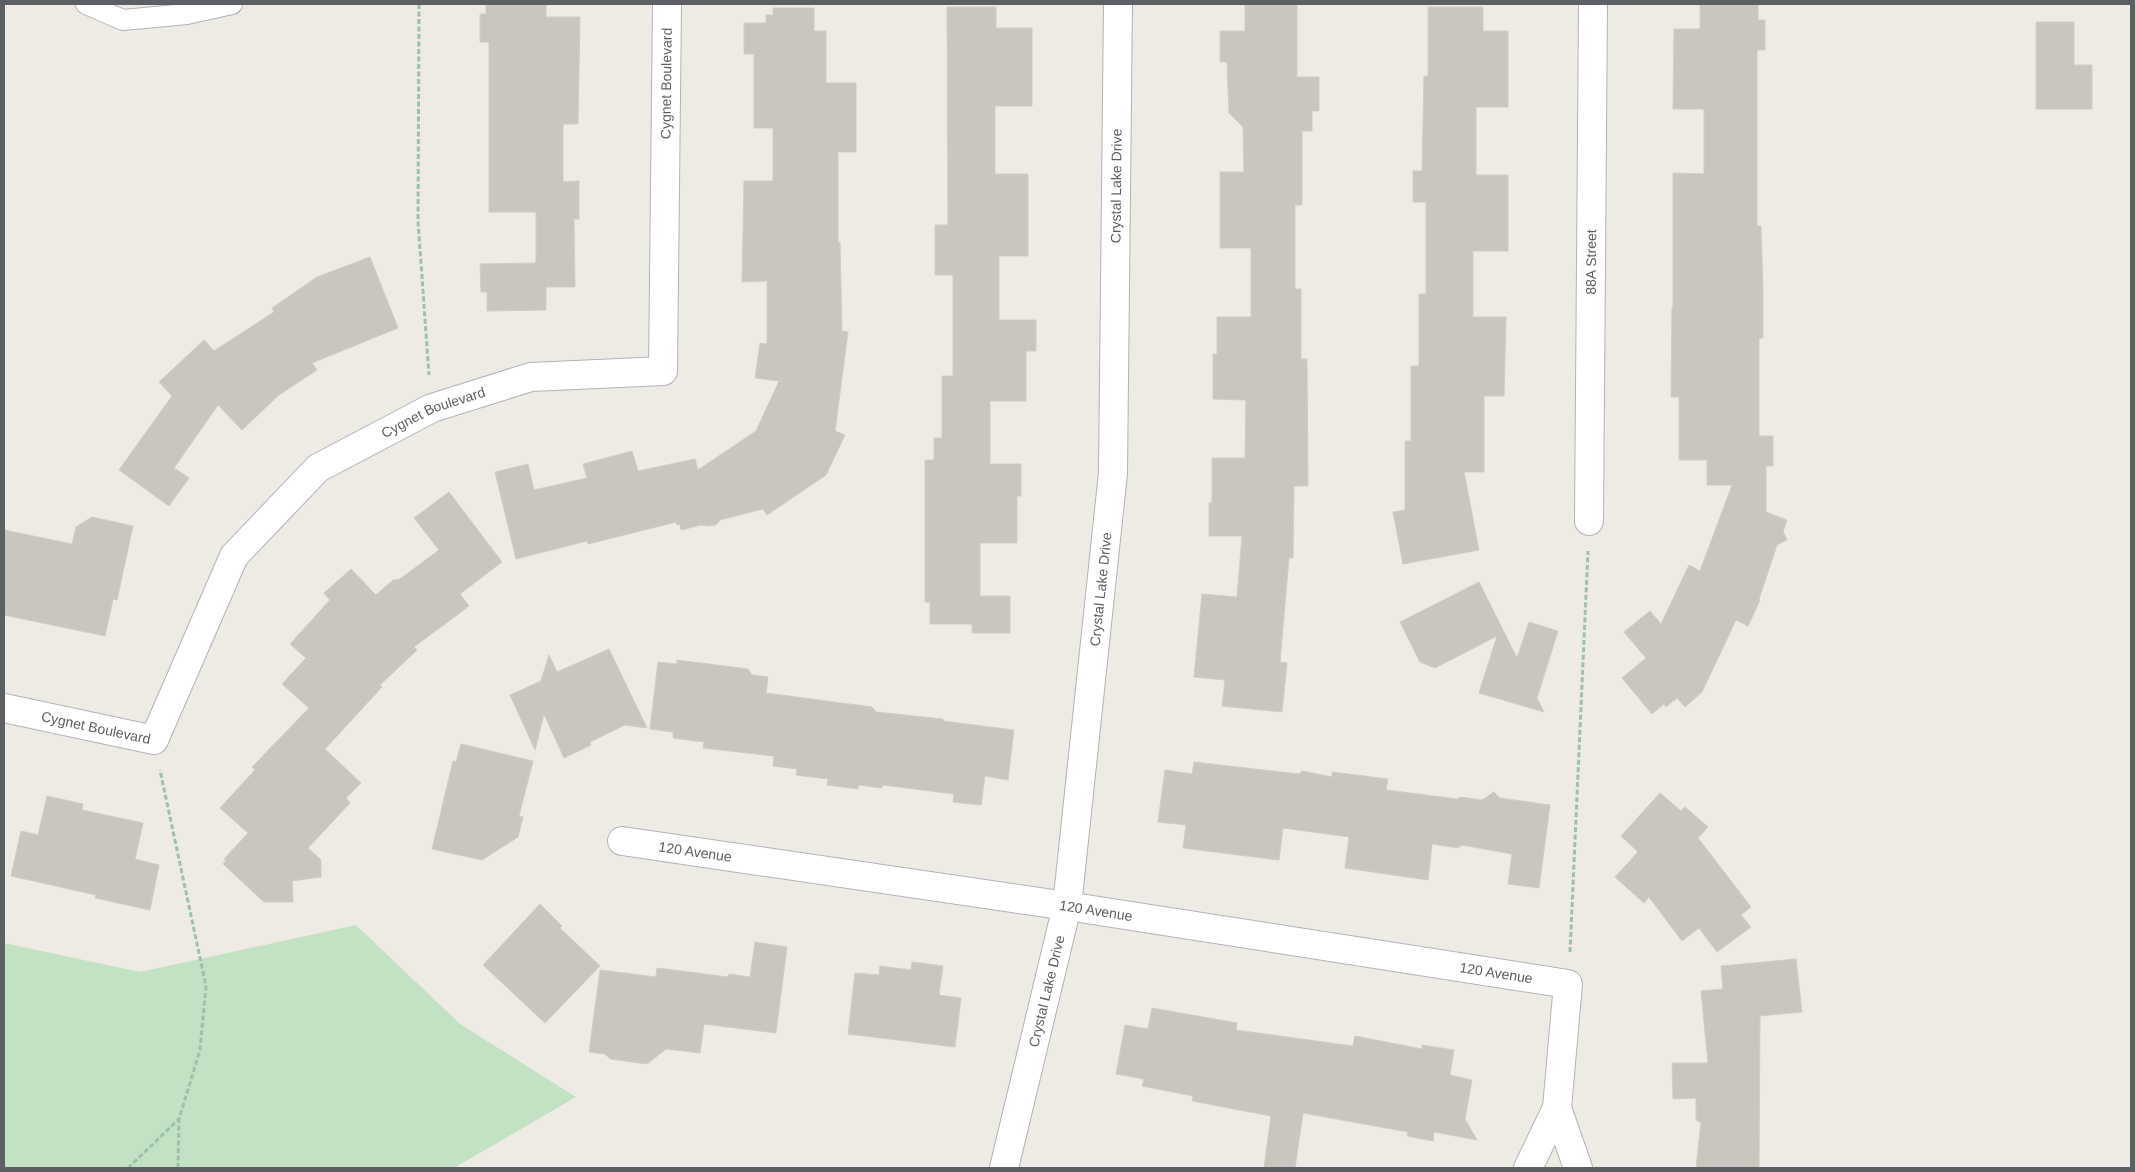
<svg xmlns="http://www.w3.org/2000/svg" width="2135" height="1172" viewBox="0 0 2135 1172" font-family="Arial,sans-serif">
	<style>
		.green { fill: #c3e2c4 }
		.building { fill: #c9c6c0; stroke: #d1cdc3 }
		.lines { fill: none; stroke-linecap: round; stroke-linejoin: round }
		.lane-casing { stroke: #b1b4b8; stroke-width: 22 }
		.street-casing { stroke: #b1b4b8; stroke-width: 30 }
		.secondary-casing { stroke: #b0b3b8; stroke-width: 30 }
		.path { stroke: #9cc3aa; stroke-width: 3; stroke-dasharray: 5 2.5; stroke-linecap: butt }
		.lane { stroke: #fff; stroke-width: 20 }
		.street { stroke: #fff; stroke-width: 28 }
		.secondary { stroke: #fff; stroke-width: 28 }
		.labels { text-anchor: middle; stroke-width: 4; stroke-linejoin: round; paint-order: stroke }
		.street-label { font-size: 14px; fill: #5c5f63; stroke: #fff }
	</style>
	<rect width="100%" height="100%" fill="#edebe4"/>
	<polygon class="green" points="356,925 460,1024 576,1097 454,1168 4,1168 4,943 140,972"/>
	<g class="building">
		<polygon points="486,4 546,4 546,17 580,17 578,124 563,124 563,182 579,181 579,219 574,219 575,287 546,287 546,310 487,311 487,292 481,292 480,264 536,263 536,212 489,212 489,42 480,42 480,14 486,14"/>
		<polygon points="1245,4 1297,4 1297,77 1319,77 1319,111 1312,111 1312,131 1302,131 1302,205 1295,205 1295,289 1301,289 1301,359 1307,359 1308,486 1294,486 1293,558 1289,558 1280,662 1287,663 1282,712 1222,706 1225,680 1194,677 1202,594 1237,597 1242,536 1209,536 1209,503 1212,503 1212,458 1245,458 1246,400 1213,399 1213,354 1217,354 1217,317 1251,317 1251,248 1220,248 1220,172 1244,172 1243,127 1229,113 1227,62 1220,62 1220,31 1245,31"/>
		<polygon points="1700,4 1758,4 1758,20 1765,20 1765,50 1757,50 1757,226 1761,226 1763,289 1763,338 1759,338 1759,436 1773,436 1773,466 1766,466 1766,512 1787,520 1783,531 1787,540 1777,545 1759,599 1760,600 1748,626 1736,620 1702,692 1685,707 1677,698 1666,707 1664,704 1652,714 1622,678 1646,658 1624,632 1650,611 1661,624 1689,565 1700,571 1732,485 1707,485 1707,460 1679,460 1679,397 1671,397 1672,307 1673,307 1673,173 1704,174 1704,109 1673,109 1674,29 1700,29"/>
		<polygon points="947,7 996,7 996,28 1032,28 1032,106 995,106 995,174 1028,174 1028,256 999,256 999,320 1036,320 1036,351 1026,351 1026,401 990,401 990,464 1021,464 1021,496 1017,496 1017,543 980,543 980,596 1010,596 1010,633 972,633 972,624 930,624 930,602 925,602 925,460 934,460 934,438 942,438 942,376 953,376 953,275 935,275 935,225 948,225"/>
		<polygon points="1428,7 1483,7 1483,31 1508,31 1508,107 1476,107 1476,175 1508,175 1508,251 1473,251 1473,317 1506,317 1504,396 1484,396 1484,472 1464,472 1479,550 1403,564 1393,512 1405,510 1405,441 1411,441 1411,366 1419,366 1419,294 1426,294 1426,202 1413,202 1413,171 1422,171 1424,76 1428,76"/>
		<polygon points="773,8 814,8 814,31 826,31 826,83 856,83 856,152 838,152 838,242 840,242 842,331 848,332 835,431 845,435 826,475 767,515 763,509 720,520 716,525 708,526 701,525 681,530 680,524 677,525 676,522 588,544 587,541 516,559 495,472 528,464 534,490 587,478 583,464 632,451 638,471 695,459 698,470 756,431 779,381 755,378 760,343 767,344 767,281 742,282 744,181 773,181 773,128 754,128 754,54 744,54 744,23 766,23 766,15 773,15"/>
		<polygon points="2036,22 2074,22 2074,65 2092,65 2092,109 2036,109"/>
		<polygon points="370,257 398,328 312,363 317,370 279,395 242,430 218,405 174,468 189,478 169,506 119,470 172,396 159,382 204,340 214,351 274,312 272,308 317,277"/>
		<polygon points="449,492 502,562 460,594 469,606 414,647 417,650 380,685 382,687 325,749 361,783 346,798 350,803 308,848 321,860 321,877 292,881 293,902 264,902 223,864 226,860 224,859 248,833 220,808 255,770 252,767 309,708 282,684 306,658 290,644 330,600 324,593 351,569 376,595 393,580 400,579 439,550 414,518"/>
		<polygon points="92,517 133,526 117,600 113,599 105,636 4,615 4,530 72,544 76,527"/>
		<polygon points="1479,582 1517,658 1529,622 1558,631 1537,698 1544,712 1479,693 1497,636 1435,668 1420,662 1400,622"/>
		<polygon points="609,649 647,728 625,725 590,742 591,745 564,758 544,714 535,750 510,695 541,681 549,655 557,672"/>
		<polygon points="677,660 748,669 752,675 768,677 766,693 872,707 876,712 943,719 943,721 1014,730 1008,780 985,776 981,805 953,802 954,794 883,785 882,788 858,785 858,789 827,785 828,779 796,775 797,769 773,766 774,756 703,748 704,742 673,738 673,732 650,729 658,662 677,664"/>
		<polygon points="461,744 533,761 519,816 523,817 518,837 482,860 432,849 453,761 456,762"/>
		<polygon points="1194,762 1299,774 1302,771 1332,777 1332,772 1388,779 1386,790 1458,799 1460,797 1482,800 1494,792 1500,798 1550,805 1539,888 1508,884 1512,854 1462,845 1458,848 1432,844 1428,880 1345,868 1349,837 1283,828 1279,860 1183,848 1186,825 1158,822 1165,770 1192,774"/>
		<polygon points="1660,793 1681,811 1685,807 1708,827 1698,838 1751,907 1741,915 1751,927 1717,952 1699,928 1682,941 1649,897 1644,903 1615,877 1638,852 1621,836"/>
		<polygon points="47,796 83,804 82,810 143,823 135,859 159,865 150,910 95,898 96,895 11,876 21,831 38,835"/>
		<polygon points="540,904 562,926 560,928 600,966 545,1023 483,965"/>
		<polygon points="755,942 787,947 776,1033 704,1024 700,1053 666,1049 647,1064 610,1059 605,1054 589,1052 600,970 656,977 657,968 728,977 729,974 750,977"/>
		<polygon points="1796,959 1802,1012 1760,1016 1759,1168 1696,1168 1701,1123 1696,1120 1696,1098 1673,1099 1672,1063 1708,1063 1701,991 1723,989 1721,966"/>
		<polygon points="912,962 943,966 939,995 961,998 955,1047 848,1034 855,973 879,975 880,966 911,970"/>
		<polygon points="1152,1008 1237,1023 1236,1030 1353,1046 1355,1036 1422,1049 1422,1045 1454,1050 1450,1075 1472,1080 1465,1119 1477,1140 1434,1132 1433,1141 1407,1136 1408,1132 1303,1113 1295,1168 1264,1168 1271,1116 1192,1101 1193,1096 1142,1086 1144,1079 1116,1074 1125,1025 1148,1029"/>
	</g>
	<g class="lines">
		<g class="lane-casing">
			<polyline id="lane" points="86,4 123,20 187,14 232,4"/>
		</g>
		<g class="street-casing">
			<g id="street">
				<path id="s1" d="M1589 521 1593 4"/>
				<path id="s2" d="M4 708 154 740 234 556 318 468 432 408 531 377 663 371 667 4"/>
				<path id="s3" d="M622 841 1067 906 1568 984 1557 1108 1528 1168"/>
				<polyline points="1557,1108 1578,1168"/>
			</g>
		</g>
		<g class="secondary-casing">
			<g id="secondary">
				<path id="s4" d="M1004 1168 1067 906 1113 473 1118 4"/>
			</g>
		</g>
		<g class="path">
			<polyline points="419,4 418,221 429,375"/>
			<polyline points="1570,952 1588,551"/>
			<polyline points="128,1168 179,1119 200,1050 206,986 160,770"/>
			<polyline points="178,1168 179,1119"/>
		</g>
		<use href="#lane" class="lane"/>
		<use href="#street" class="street"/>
		<use href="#secondary" class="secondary"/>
	</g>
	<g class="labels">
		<g class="street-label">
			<text dy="5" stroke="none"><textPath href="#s2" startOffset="1128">Cygnet Boulevard</textPath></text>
			<text dy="5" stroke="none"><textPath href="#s4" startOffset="992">Crystal Lake Drive</textPath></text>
			<text dy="5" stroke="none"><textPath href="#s1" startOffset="259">88A Street</textPath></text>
			<text dy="5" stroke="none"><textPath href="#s2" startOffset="604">Cygnet Boulevard</textPath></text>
			<text dy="5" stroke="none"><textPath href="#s4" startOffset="588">Crystal Lake Drive</textPath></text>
			<text dy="5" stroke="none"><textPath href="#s2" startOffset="94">Cygnet Boulevard</textPath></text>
			<text dy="5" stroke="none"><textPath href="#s3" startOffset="74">120 Avenue</textPath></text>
			<text dy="5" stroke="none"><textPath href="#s3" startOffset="479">120 Avenue</textPath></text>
			<text dy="5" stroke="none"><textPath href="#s3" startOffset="884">120 Avenue</textPath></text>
			<text dy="5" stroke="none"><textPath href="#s4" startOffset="182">Crystal Lake Drive</textPath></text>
		</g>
	</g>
	<rect width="2135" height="1172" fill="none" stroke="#5c5f63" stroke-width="10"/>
</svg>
